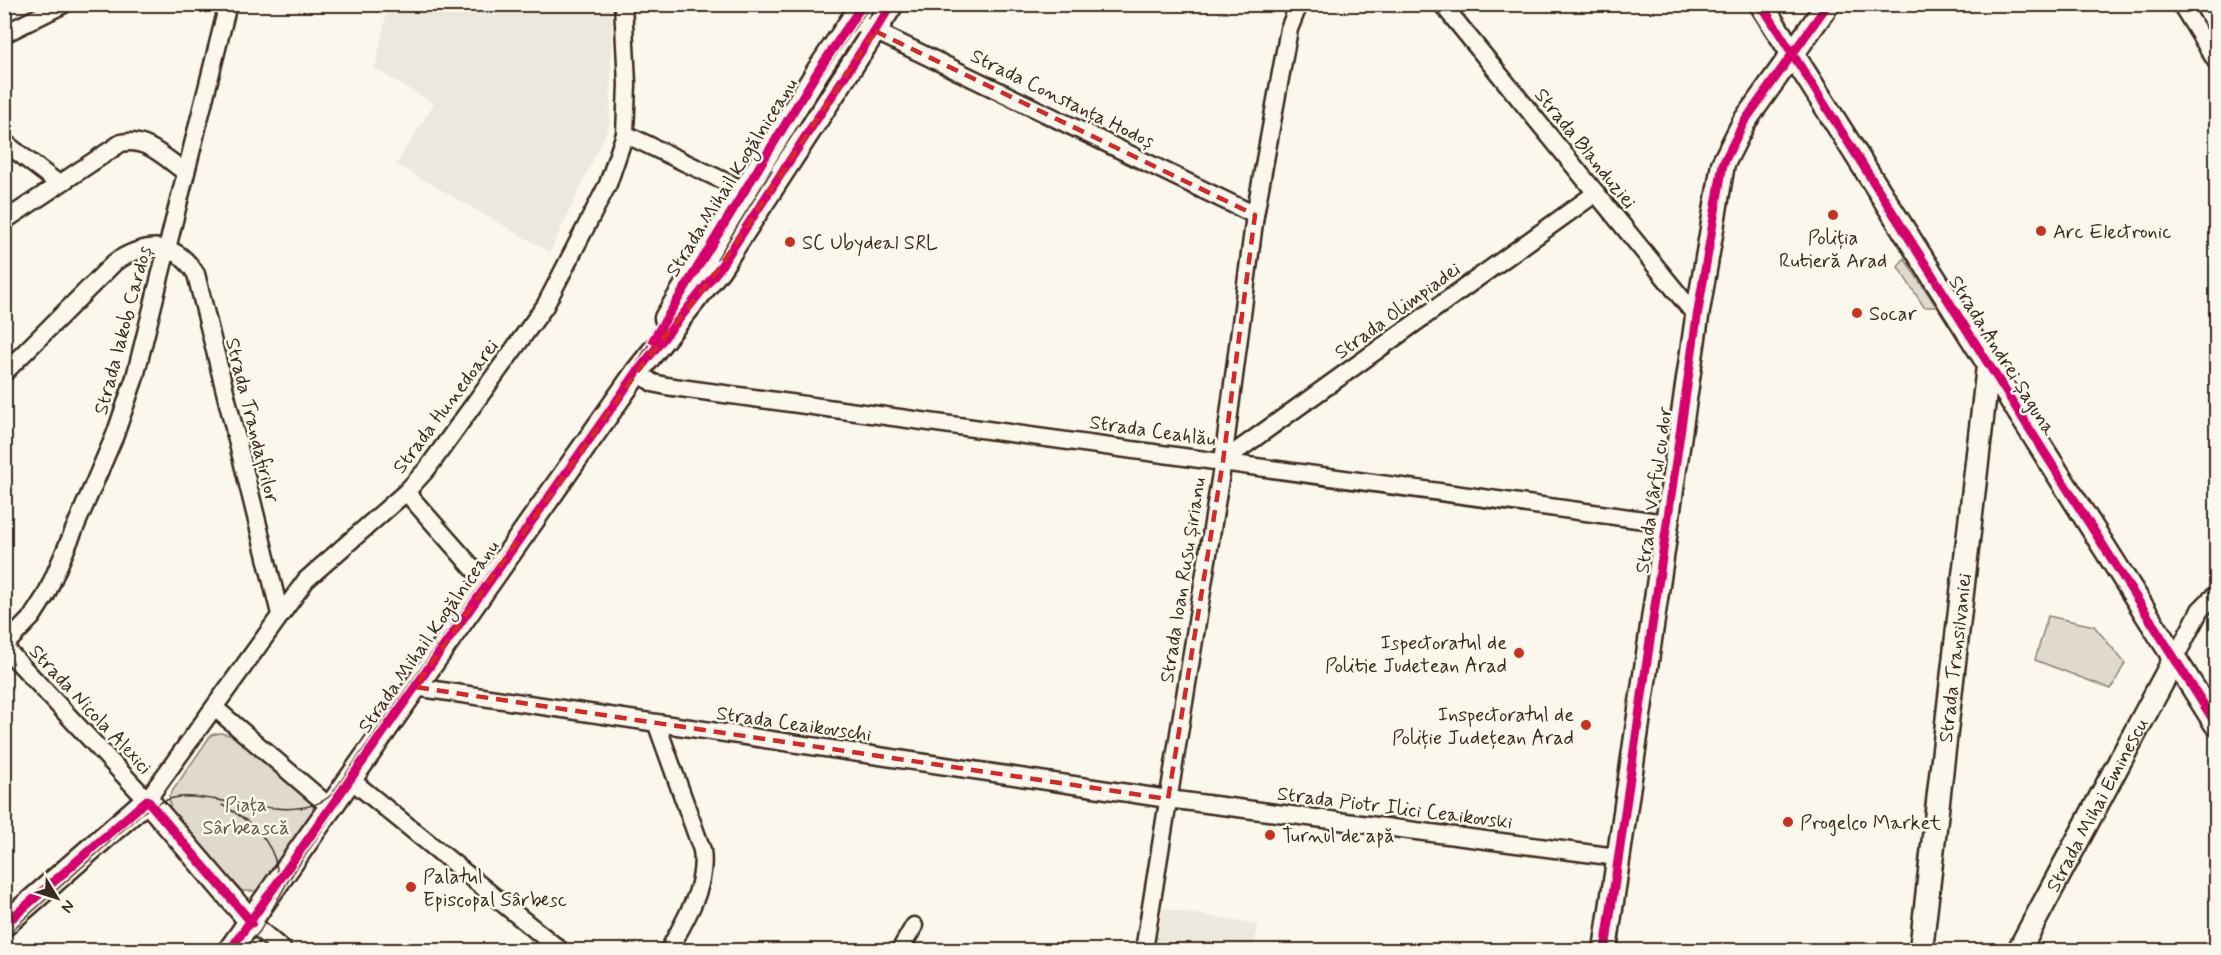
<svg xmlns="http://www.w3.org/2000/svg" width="2221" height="955" viewBox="0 0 2221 955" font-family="Mynerve,sans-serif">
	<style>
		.built { fill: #ede8dd }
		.green { fill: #dfd9ce; stroke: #8d8276; stroke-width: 1.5 }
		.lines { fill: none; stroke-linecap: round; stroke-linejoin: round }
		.street-casing { stroke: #3b2a1e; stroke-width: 21 }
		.secondary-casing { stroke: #3b2a1e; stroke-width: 27 }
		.street { stroke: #fbf7ec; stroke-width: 16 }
		.secondary { stroke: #fbf7ec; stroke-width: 22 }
		.tram { stroke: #3b2a1e; stroke-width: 1.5 }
		.cycleway-casing { stroke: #fbf7ec; stroke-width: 13 }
		.cycleway { stroke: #d6006c; stroke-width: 9 }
		.marked { fill: none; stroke: #d62828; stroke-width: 4.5; stroke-dasharray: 12 8; stroke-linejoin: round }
		.poi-dot { fill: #c8321e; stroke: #fbf7ec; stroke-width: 2 }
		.labels { text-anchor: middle; stroke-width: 5; stroke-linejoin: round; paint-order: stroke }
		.street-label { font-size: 20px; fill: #3b2a1e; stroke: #fbf7ec }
		.poi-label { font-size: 20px; fill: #3b2a1e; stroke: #fbf7ec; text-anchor: start }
		.park-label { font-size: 20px; fill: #64564a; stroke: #fbf7ec }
	</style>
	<rect width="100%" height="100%" fill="#fbf7ec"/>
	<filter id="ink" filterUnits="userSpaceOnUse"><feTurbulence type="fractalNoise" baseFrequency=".0167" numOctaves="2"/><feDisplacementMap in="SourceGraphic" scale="12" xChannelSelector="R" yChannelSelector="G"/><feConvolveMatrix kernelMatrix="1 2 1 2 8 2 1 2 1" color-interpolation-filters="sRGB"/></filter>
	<g filter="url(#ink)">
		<g class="built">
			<polygon points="388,5 612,5 610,124 550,252 396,164 434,104 375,69"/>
			<polygon points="1163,908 1258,925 1253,950 1169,950 1155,948"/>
		</g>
		<g class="green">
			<polygon points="1904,258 1936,306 1936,307 1924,307 1898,267"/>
			<polygon points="2048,616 2094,626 2125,663 2111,689 2035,660"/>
			<polygon points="221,733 233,736 306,795 314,809 262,891 242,891 171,812 169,796 211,735"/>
		</g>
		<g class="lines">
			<g class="street-casing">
				<g id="street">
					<polyline points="1442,4 1697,317"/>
					<polyline points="2181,4 2216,61"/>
					<polyline points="852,20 1255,215"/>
					<polyline points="4,34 64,4"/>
					<polyline points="625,134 745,191"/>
					<polyline points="4,142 59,184"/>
					<path d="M4 221 121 143C146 137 165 158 185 172"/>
					<polyline points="637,372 653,383 666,386 1666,523"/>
					<path d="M4 373 115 262C146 242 175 240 196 274L280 614"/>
					<polyline points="1223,461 1596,193"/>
					<polyline points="406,492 486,583"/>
					<polyline points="4,646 32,617 46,595 115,435 135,377 228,4"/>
					<polyline points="4,647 147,800 306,580 406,492 427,469 545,306 608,184 625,134 627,84 623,4"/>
					<polyline points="2175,658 2200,610 2216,594"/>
					<polyline points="415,687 1168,799 1617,857"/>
					<polyline points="215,708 330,807"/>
					<path d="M657 725 702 850C707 888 686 917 669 950"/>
					<polyline points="350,779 560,950"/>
					<polyline points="252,923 283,950"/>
					<polyline points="900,950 914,926"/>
					<polyline points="1144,950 1223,461 1255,215 1289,29 1299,4"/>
				</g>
			</g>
			<g class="secondary-casing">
				<g id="secondary">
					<polyline points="1761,4 2216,724"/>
					<polyline points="666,318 818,71 863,4"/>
					<polyline points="4,925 147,800 252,923"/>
					<polyline points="230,950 637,372 719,269 892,4"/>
					<polyline points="1605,950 1697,317 1723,164 1744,122 1828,4"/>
					<path id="s1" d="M1921 950 1988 366"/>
					<path id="s2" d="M2019 950 2175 658"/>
				</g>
			</g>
			<use href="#street" class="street"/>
			<use href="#secondary" class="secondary"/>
			<g class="tram">
				<polyline points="799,126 828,81"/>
				<polyline points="717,259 772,170"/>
				<path d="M222 805C257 823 287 854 275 897"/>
				<path d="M4 937 142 813C154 806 166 798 180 797 221 794 297 826 331 795L633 369 811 91 871 4"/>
				<polyline points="244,950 260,931 288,881 354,782 634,384"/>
			</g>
			<g class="cycleway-casing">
				<g id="cycleway">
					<polyline points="1761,4 2216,724"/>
					<polyline points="653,340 818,71 863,4"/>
					<polyline points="4,925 147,800 252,923"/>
					<polyline points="230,950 637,372 719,269 892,4"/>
					<polyline points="1605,950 1697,317 1723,164 1744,122 1828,4"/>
				</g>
			</g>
			<use href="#cycleway" class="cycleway"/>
		</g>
	</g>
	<path class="marked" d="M875 31 1255 215 1223 461 1168 799 415 687 637 372 719 269Z"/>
	<g class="poi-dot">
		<circle cx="1833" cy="215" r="6"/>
		<circle cx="2041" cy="231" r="6"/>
		<circle cx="790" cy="242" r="6"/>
		<circle cx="1857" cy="313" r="6"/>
		<circle cx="1519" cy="653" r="6"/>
		<circle cx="1586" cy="725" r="6"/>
		<circle cx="1788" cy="822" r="6"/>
		<circle cx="1270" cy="835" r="6"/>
		<circle cx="411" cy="887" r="6"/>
	</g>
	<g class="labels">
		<g class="street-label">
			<text transform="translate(1063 98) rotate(26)" y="7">Strada Constanța Hodoș</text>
			<text transform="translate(1586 148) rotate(51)" y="7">Strada Blanduziei</text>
			<text transform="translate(731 177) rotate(-58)" y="7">Strada Mihail Kogălniceanu</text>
			<text transform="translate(1397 310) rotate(-36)" y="7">Strada Olimpiadei</text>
			<text transform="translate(122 330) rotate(-75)" y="7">Strada Iakob Cardoș</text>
			<text transform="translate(2003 355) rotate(58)" y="7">Strada Andrei Șaguna</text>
			<text transform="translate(445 406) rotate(-53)" y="7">Strada Hunedoarei</text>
			<text transform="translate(253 420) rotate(76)" y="7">Strada Trandafirilor</text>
			<text transform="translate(1153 430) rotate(8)" y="7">Strada Ceahlău</text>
			<text transform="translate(1653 490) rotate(-82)" y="7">Strada Vârful cu dor</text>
			<text transform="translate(1182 580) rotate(-81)" y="7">Strada Ioan Rusu Șirianu</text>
			<text transform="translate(428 636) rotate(-55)" y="7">Strada Mihail Kogălniceanu</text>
			<text dy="7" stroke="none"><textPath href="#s1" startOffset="294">Strada Transilvaniei</textPath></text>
			<text transform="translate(91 709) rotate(47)" y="7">Strada Nicola Alexici</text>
			<text transform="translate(794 723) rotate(8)" y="7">Strada Ceaikovschi</text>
			<text dy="7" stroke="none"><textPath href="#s2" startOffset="165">Strada Mihai Eminescu</textPath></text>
			<text transform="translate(1395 807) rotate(7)" y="7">Strada Piotr Ilici Ceaikovski</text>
		</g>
		<g class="poi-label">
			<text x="2053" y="238">Arc Electronic</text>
			<text x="1833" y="244" text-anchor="middle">Poliția<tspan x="1833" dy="23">Rutieră Arad</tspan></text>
			<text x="802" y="249">SC Ubydeal SRL</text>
			<text x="1869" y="320">Socar</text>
			<text x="1507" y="649" text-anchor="end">Ispectoratul de<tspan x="1507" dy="23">Politie Judetean Arad</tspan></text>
			<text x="1574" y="721" text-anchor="end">Inspectoratul de<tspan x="1574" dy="23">Poliție Județean Arad</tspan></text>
			<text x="1800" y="829">Progelco Market</text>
			<text x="1282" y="842">Turnul de apă</text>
			<text x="423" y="883">Palatul<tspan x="423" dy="23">Episcopal Sârbesc</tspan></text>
		</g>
		<g class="park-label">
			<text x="246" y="811">Piața<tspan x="246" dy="23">Sârbească</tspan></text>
		</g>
	</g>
	<rect width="2221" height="955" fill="none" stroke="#fbf7ec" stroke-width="24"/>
	<rect x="12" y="12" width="2197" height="931" fill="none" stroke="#3b2a1e" stroke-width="2" filter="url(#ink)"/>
	<g transform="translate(57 898) rotate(128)" stroke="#fbf7ec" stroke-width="4.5" paint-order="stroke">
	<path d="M0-4.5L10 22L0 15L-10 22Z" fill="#3b2a1e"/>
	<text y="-9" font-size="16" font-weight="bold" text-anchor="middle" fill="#3b2a1e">N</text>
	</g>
</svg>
